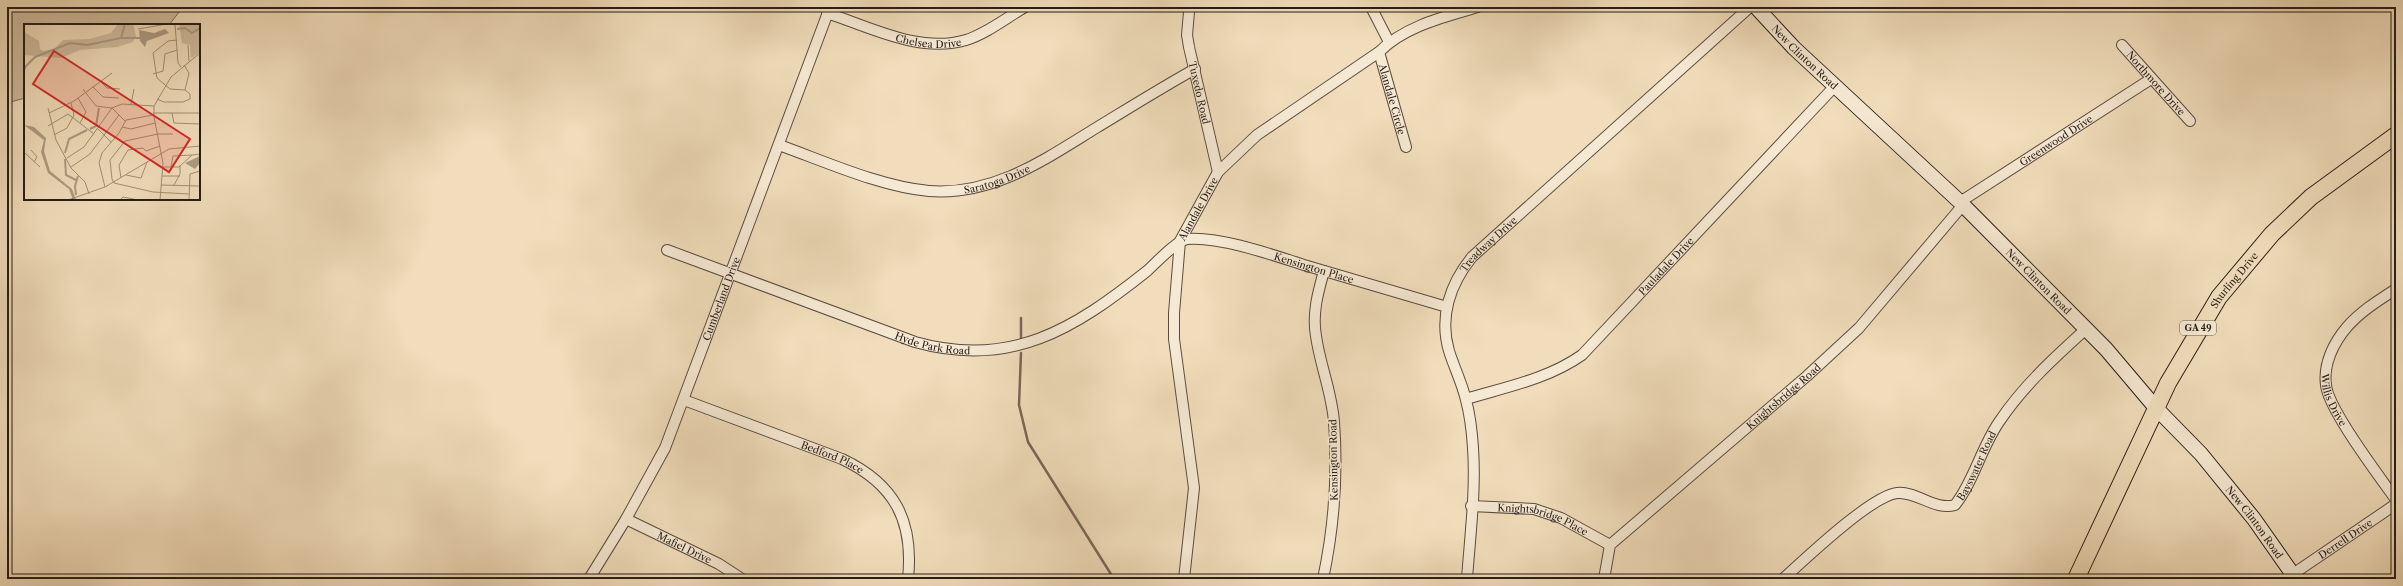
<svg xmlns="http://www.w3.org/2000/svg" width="2403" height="586" viewBox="0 0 2403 586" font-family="'Libre Caslon Text',serif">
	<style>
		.green { fill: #cfbc9f; stroke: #7b6c5b }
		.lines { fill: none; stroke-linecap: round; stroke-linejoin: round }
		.stream { stroke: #776858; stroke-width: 2.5 }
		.street-casing { stroke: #5a4c40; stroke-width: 12 }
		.secondary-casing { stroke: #271c17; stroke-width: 16 }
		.primary-casing { stroke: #271c17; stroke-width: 18 }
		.street { stroke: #f6e9d3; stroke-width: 10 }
		.secondary { stroke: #f6e9d3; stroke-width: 14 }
		.primary { stroke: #f1ddbb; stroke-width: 16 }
		.labels { text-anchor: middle; stroke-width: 3.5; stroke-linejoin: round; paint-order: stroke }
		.shield { fill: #f6e9d3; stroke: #655a4f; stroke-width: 1 }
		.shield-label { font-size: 9px; font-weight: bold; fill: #271c17 }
		.street-label { font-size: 10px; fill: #271c17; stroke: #f6e9d3 }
		.inset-river { fill: none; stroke: #ac9b83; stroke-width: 2 }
		.inset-road { fill: none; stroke: #a09079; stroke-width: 1 }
		.view { fill: #d62828; fill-opacity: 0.15; stroke: #d62828; stroke-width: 2 }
		.inset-edge { fill: none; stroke: #271c17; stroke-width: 2 }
	</style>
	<rect width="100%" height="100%" fill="#f1ddbb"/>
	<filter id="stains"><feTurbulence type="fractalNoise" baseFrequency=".005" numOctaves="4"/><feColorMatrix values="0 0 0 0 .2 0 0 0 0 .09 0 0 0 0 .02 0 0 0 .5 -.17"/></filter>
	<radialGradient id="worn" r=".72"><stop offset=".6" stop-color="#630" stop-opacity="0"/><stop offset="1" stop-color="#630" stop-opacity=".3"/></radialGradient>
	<polygon class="green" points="7,7 183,7 169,25 25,25 25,98 7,103"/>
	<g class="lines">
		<g class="stream">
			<polyline points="1021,318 1021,338"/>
			<polyline points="1021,353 1019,405 1028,442 1114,579"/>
		</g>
		<g class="street-casing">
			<g id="street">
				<polyline points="1371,7 1389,42"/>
				<path id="s1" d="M1189 12 1187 35 1189 47 1218 172"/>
				<path id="s2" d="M827 13C870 27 920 54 966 40 986 34 1006 18 1025 7"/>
				<path id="s3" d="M2122 45 2190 121"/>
				<path id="s4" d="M1379 52 1406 147"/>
				<path id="s5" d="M779 145C824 161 881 187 929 191 993 196 1044 160 1096 128 1129 108 1161 88 1195 69"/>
				<path id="s6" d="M1960 202 2151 79"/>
				<path id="s7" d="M667 250 915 342C1011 369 1074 329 1147 271 1156 263 1176 241 1187 239 1219 236 1273 255 1304 265 1352 279 1399 293 1447 307"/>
				<path id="s8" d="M2396 289C2379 300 2361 311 2347 327 2334 342 2323 364 2326 385 2328 409 2380 477 2396 500"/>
				<path id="s9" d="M1466 399C1506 387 1548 379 1582 355L1835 86"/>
				<path id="s10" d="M684 400 842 459C895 484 914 521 908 579"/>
				<path id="s11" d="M1471 506 1534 509 1561 518 1610 545"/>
				<path id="s12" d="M626 519 719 564 742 579"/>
				<path id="s13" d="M2293 574 2396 504"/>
				<path id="s14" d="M589 579 626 519 665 448 830 7"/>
				<path id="s15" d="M1184 579 1194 488 1174 339V313L1180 241 1218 172 1257 135 1379 52C1405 26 1444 17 1478 7"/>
				<path d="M1323 579C1334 527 1338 475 1334 422 1332 393 1320 365 1316 336 1312 314 1318 292 1324 271"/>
				<path id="s16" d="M1467 579C1470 536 1476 491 1473 448 1472 432 1470 415 1466 400 1462 383 1454 367 1449 351 1439 317 1450 284 1472 257L1750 7"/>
				<path id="s17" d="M1604 579 1610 545 1807 376 1859 328 1963 205"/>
				<path id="s18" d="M1783 579C1805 559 1871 496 1897 493 1917 491 1935 511 1955 505 1974 481 1981 448 1999 422 2023 386 2054 358 2086 329"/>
			</g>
		</g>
		<g class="secondary-casing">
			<g id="secondary">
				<path id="s19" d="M1756 7 1794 48 1960 202 2106 349 2156 408 2201 454 2254 519 2296 579"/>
			</g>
		</g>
		<g class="primary-casing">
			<g id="primary">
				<path id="s20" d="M2076 579 2168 383 2219 297 2272 234 2311 197 2396 135"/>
			</g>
		</g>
		<use href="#street" class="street"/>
		<use href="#secondary" class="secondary"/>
		<use href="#primary" class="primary"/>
	</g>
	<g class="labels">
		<rect class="shield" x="2180" y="321" width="36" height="14" rx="3"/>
		<g class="shield-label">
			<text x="2198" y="331">GA 49</text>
		</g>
		<g class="street-label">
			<text dy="4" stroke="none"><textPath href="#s2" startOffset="106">Chelsea Drive</textPath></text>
			<text dy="4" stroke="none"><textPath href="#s19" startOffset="70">New Clinton Road</textPath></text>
			<text dy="4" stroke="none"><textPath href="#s3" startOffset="51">Northmore Drive</textPath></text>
			<text dy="4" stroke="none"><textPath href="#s1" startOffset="82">Tuxedo Road</textPath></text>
			<text dy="4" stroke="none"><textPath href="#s4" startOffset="49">Alandale Circle</textPath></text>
			<text dy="4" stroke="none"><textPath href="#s6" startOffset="114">Greenwood Drive</textPath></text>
			<text dy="4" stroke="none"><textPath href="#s5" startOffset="227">Saratoga Drive</textPath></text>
			<text dy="4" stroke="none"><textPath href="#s15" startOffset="377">Alandale Drive</textPath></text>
			<text dy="4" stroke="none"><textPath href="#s16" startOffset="353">Treadway Drive</textPath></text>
			<text dy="4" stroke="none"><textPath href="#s9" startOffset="247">Pauladale Drive</textPath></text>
			<text dy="4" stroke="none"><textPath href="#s7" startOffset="701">Kensington Place</textPath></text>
			<text dy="4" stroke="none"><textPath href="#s20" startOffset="339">Shurling Drive</textPath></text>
			<text dy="4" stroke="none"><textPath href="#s19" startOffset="394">New Clinton Road</textPath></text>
			<text dy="4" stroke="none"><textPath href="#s14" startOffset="311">Cumberland Drive</textPath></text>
			<text dy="4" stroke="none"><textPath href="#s7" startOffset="282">Hyde Park Road</textPath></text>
			<text dy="4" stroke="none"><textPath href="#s17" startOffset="263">Knightsbridge Road</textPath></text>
			<text dy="4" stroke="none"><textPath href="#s8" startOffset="142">Willis Drive</textPath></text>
			<text dy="4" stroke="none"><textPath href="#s10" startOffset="159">Bedford Place</textPath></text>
			<text transform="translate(1333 460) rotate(-91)" y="4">Kensington Road</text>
			<text dy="4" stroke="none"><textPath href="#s18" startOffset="249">Bayswater Road</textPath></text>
			<text dy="4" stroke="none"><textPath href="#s11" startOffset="74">Knightsbridge Place</textPath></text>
			<text dy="4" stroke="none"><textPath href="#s19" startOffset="718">New Clinton Road</textPath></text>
			<text dy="4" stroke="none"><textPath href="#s13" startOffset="63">Derrell Drive</textPath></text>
			<text dy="4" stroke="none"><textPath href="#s12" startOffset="65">Mafiel Drive</textPath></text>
		</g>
	</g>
	<g transform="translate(24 24)">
		<rect width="176" height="176" fill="#f1ddbb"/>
		<path d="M94 0H109L112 12 109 18 93 23 56 26 37 34 0 31V8L15 17 16 25 19 27 30 25 39 16 65 15 87 9ZM155 0H176V28L169 33 167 34 166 21 158 19Z" fill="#cfbc9f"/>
		<path d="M141 5 145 9 123 17 121 23 116 17 115 6 130 9ZM0 101 10 103 22 114 20 127 26 147 48 165 52 176H49L45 165 24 149 17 128 20 116ZM176 132V139L171 145 161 139Z" fill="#ac9b83"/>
		<path class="inset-river" d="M153 5 161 4 168 9 176 4M97 14H116M0 46 2 42 11 33 46 19 63 21 97 14 101 0M66 105 72 102 75 84M41 129 45 115 63 106M41 135 42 151 52 156M52 171 51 162 54 152"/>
		<path class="inset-road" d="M151 0 154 39 157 43M114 5 143 0M164 21 165 37M160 41 165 49 161 66M129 50 139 47 141 30 153 26M77 58 83 64 96 65M69 63 79 73 95 74M59 65 72 82 88 84 101 97M54 74 62 88 56 99M133 75 140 78H159L166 75V70L161 66 146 65 133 54 129 29 144 17 153 16M107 80 110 65M24 84 32 116 47 144 61 158 65 170M25 89 50 77 88 49M129 89H176M148 89 150 99 176 100M24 102 44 90 70 110M98 103 107 105 131 99M74 105 87 118M134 110 101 117 86 136 88 155 90 159 129 168 165 170M134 110H149M30 111 43 104 50 91 47 79M7 126 13 133 10 138M0 128 16 143M43 134 60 123 88 84 98 80 130 82M47 143 66 130 95 91M139 143H156M147 143 149 132 168 131M155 143 168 131 176 130M102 151 117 154 123 138M138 152H156M97 154 95 141 104 126 119 124 122 127 136 122M137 161 175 162M150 161 156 150V141M81 163 75 139 78 129 95 109 102 96 129 91M44 176 81 163 145 125 176 122M96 176 99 173 114 176M136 176 139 139 130 93V82L147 53 176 29M165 176 166 150 176 147M176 176V160"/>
		<path class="view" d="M30 27 166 115 145 148 9 60Z"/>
		<rect width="176" height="176" class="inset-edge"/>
	</g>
	<rect width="2403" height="586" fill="none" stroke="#f1ddbb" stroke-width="24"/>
	<rect x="8" y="8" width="2387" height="570" fill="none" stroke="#271c17" stroke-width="2"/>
	<rect x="12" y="12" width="2379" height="562" fill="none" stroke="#271c17"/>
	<rect width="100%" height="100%" filter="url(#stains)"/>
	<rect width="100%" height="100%" fill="url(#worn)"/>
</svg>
